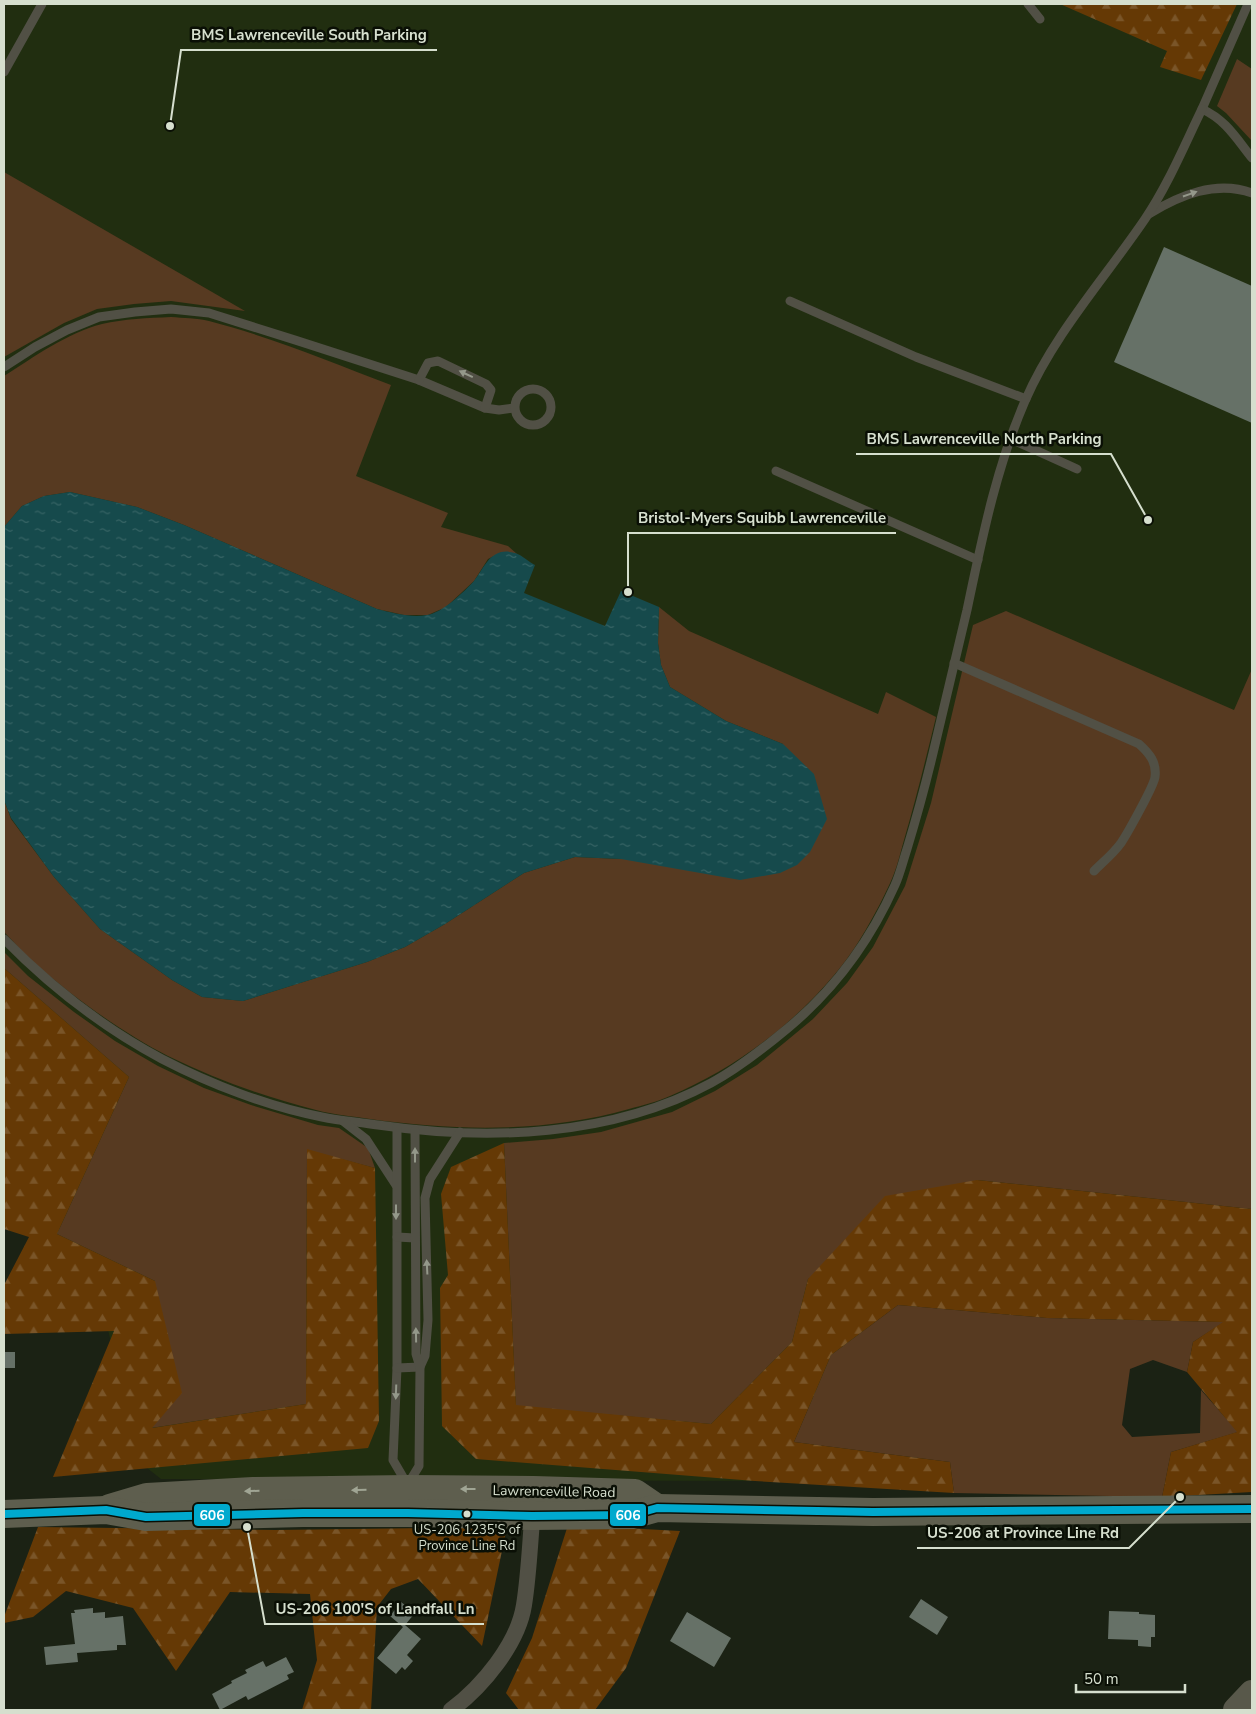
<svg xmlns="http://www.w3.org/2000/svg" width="1256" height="1714" viewBox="0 0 1256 1714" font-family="'Nunito Sans',sans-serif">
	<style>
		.built { fill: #212e10 }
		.grass { fill: #573a21 }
		.forest { fill: url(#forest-firs) }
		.water { fill: url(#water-ripples) }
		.building { fill: #667167 }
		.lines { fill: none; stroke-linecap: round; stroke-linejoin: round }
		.lane { stroke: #515045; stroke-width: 9 }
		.street { stroke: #515045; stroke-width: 16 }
		.primary { stroke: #58584a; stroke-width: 26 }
		.highway { stroke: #5e5e4e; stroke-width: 28 }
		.bus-1-casing { stroke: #0a0f05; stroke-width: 11 }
		.bus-1 { stroke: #00a9ce; stroke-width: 8 }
		.oneway { fill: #94988a }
		.oneway2 { fill: #a0a594 }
		.bus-dot { fill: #d6dfce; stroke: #0a0f05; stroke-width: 2 }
		.labels { text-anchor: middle; stroke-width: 5; stroke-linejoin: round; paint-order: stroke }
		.bus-label { font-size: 13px; fill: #d6dfce; stroke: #0a0f05 }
		.street-label { font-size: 14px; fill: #d6dfce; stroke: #0a0f05 }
		.leader { fill: none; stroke: #d6dfce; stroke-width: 2 }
		.callout-dot { fill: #d6dfce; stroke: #0a0f05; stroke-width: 2 }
		.callout-label { font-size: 15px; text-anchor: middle; font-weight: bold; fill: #d6dfce; stroke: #0a0f05; stroke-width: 5; stroke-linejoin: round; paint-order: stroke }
		.line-badge { stroke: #0a0f05; stroke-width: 2 }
		.badge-label { font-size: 14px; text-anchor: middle; font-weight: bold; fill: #fff }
	</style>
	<defs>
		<pattern id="forest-firs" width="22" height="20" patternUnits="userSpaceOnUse" patternTransform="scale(1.25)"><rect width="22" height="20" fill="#653905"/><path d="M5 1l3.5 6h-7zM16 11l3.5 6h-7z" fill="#7a5528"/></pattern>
		<pattern id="water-ripples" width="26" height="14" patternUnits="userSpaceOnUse" patternTransform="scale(1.25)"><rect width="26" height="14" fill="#164a4c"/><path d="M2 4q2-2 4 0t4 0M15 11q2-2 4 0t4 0" fill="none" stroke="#376465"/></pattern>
	</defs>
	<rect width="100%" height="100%" fill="#1b2214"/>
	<polygon class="built" points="4,4 1252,4 1252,1209 977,1180 755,1481 161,1479 137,1460 97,1280 4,1199"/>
	<g class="grass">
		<polygon points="1237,59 1252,69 1252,141 1226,113 1217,106"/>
		<polygon points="4,172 245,311 171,301 134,304 97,309 64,323 4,357"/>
		<path d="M171 317C183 318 197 318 209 321 271 337 331 362 391 385L356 476 448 513 441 527 508 546 517 554 502 552 488 559 474 581 446 607 428 615H404L377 609 184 525 137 507 70 492 44 496 22 506 4 527V376C34 357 67 333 102 324 124 319 148 318 171 317Z"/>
		<path d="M659 607 689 631 878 714 886 692 936 717C926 758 916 799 904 840 900 854 897 868 891 881 878 910 856 950 835 974 791 1027 733 1069 670 1096 657 1102 643 1105 629 1109 545 1133 456 1131 370 1119 352 1116 334 1115 316 1110 265 1097 215 1079 168 1056 125 1034 74 998 38 966 26 956 15 943 4 932V800L11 819 54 877 100 929 172 980 202 997 243 1001 367 962 405 947 445 924 524 873 575 857 621 859 783 744 726 721 670 687 661 665 658 643Z"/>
		<polygon points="1006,611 1234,710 1252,669 1252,1209 977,1180 808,1279 792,1342 711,1424 516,1406 504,1143 553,1139 601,1132 672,1112 715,1091 757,1065 784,1043 813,1019 847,983 873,947 905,886 931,803 973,625"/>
		<polygon points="4,952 28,976 74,1012 115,1041 158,1066 204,1088 251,1105 318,1125 339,1128 368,1148 375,1168 307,1150 306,1404 151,1428 155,1281 57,1234 129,1077 4,968"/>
		<polygon points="898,1305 1047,1318 1224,1322 1193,1342 1187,1372 1153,1360 1130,1369 1122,1425 1132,1437 1200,1433 1201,1390 1238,1432 1171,1452 1162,1497 954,1493 950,1462 794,1442 831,1355"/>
	</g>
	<g class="forest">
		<polygon points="1060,4 1237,4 1201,80 1160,67 1167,51"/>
		<polygon points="4,968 129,1077 57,1234 155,1281 182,1393 152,1428 306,1404 307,1149 375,1168 379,1421 368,1448 53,1477 114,1331 4,1334 4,1285 29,1237 4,1229"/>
		<polygon points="504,1143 516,1405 711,1424 792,1342 808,1279 885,1196 977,1180 1252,1209 1252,1492 1162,1497 1171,1452 1237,1432 1187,1372 1193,1342 1223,1322 1047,1318 898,1305 831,1355 794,1442 950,1462 954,1493 755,1481 476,1459 442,1426 440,1288 448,1275 441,1194 451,1167"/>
		<polygon points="568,1525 680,1531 626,1668 595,1710 519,1710 506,1693 532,1638"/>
		<polygon points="38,1527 275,1530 507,1527 482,1646 418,1579 391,1589 377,1607 371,1710 302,1710 317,1660 310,1594 230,1592 176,1671 133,1608 66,1591 33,1617 4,1623 4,1617"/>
	</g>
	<path class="water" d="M70 492 137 507 184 525 377 609C393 613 411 618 427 615 442 613 464 592 474 581 485 567 491 546 515 553 522 555 529 562 535 565L524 593 605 626 621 591 659 607 658 643 661 665 670 687 726 721 783 744 814 774 827 819 810 852 797 865 780 873 740 880 621 859 575 857 524 873 445 924 405 947 367 962 243 1001 202 997 172 980 100 929 54 877 11 818 4 800V527L22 506 44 496Z"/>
	<g class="building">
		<polygon points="1164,247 1252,286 1252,423 1114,362"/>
		<rect x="4" y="1352" width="11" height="16"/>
		<polygon points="921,1599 948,1617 937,1635 909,1617"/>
		<polygon points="401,1602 415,1613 405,1625 421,1639 407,1655 413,1661 405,1670 402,1667 396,1674 377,1658 403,1627 390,1616"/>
		<polygon points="93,1608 93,1613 105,1612 105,1618 123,1616 126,1645 117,1645 117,1650 77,1653 78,1662 46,1665 44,1647 75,1644 71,1613 75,1613 74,1610"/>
		<polygon points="1109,1611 1139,1612 1139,1614 1155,1615 1155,1637 1151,1637 1151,1647 1138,1646 1138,1640 1108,1639"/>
		<polygon points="687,1612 731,1638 714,1667 670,1641"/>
		<polygon points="286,1657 294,1672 287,1675 289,1679 248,1700 246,1696 220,1710 212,1694 232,1683 231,1681 247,1673 245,1670 263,1661 266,1667"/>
	</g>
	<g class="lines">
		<g class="lane">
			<polyline points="1028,4 1040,19"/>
			<path d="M1248 4 1202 109C1226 120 1236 138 1252 158"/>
			<polyline points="4,72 42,4"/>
			<path d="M1149 214C1180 195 1216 180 1252 193"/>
			<polyline points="790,301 916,357 1026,399"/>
			<polyline points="4,367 35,347 67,330 99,317 135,312 171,309 209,313 295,340 419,380 485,408 499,410 514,408"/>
			<polyline points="419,380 428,363 438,361 486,384 491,390 485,408"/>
			<circle cx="533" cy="407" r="18"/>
			<polyline points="1011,439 1077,469"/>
			<polyline points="776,471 978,560"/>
			<path d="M954 663 1139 744C1149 753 1157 762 1155 777 1154 786 1127 834 1121 843 1114 853 1103 862 1094 871"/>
			<path d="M4 939C50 986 104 1028 162 1059 210 1084 269 1107 322 1117 341 1121 360 1122 378 1125 488 1141 611 1137 711 1083 739 1068 764 1048 788 1028 835 989 870 941 895 885 900 874 903 861 907 849 917 816 926 783 934 749 945 703 956 657 967 610 982 539 996 468 1025 401 1054 334 1105 278 1145 219 1168 185 1184 146 1202 109"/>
			<polyline points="343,1121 366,1139 396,1185"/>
			<polyline points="397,1128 397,1368 393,1460 407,1484"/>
			<polyline points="397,1237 415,1238"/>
			<polyline points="397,1368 420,1367 425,1356 428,1320 425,1198 430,1179 460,1132"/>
			<polyline points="408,1484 419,1466 420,1367 416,1354 415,1131"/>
		</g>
		<path class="street" d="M451 1710C482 1687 518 1644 524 1605 529 1574 530 1541 533 1509"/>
		<polyline class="primary" points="1236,1710 1252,1693"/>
		<g class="highway">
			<polyline points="110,1508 147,1497 253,1491 408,1489 534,1490 635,1493 657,1508"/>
			<polyline points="4,1514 106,1510 146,1517 303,1513 408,1513 532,1516 632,1515 657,1508 873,1512 1252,1509"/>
		</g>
		<g class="bus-1-casing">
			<polyline id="bus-1" points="4,1514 106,1510 146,1517 303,1513 408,1513 532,1516 632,1515 657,1508 873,1512 1252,1509"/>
		</g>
		<use href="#bus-1" class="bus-1"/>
	</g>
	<defs><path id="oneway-solid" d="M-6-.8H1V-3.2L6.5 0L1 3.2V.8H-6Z" transform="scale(1.25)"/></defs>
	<g class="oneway">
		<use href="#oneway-solid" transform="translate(1190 194) rotate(-19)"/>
		<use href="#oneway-solid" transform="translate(466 374) rotate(-155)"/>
		<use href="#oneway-solid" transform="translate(415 1155) rotate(-90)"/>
		<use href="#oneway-solid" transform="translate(396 1212) rotate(90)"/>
		<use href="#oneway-solid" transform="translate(427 1267) rotate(-93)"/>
		<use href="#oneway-solid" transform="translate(416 1335) rotate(-91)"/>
		<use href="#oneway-solid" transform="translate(396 1392) rotate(92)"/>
	</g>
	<g class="oneway2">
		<use href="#oneway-solid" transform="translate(468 1489) rotate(-180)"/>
		<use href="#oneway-solid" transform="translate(359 1490) rotate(179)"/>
		<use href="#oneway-solid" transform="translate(252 1491) rotate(178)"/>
	</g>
	<circle class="bus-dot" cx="467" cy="1514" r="4.5"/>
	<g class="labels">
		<g class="bus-label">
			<text x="467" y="1534">US-206 1235'S of<tspan x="467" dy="16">Province Line Rd</tspan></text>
		</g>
		<g class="street-label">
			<text transform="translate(554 1491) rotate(1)" y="5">Lawrenceville Road</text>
		</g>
	</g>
	<path class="leader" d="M170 126L181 50H437M1148 520L1111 454H856M628 592L628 533H896M1180 1497L1129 1548H917M247 1527L265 1624H484"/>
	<g class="callout-dot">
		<circle cx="170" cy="126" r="5"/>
		<circle cx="1148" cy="520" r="5"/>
		<circle cx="628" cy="592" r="5"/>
		<circle cx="1180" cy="1497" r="5"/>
		<circle cx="247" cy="1527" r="5"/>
	</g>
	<g class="callout-label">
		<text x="309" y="40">BMS Lawrenceville South Parking</text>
		<text x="984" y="444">BMS Lawrenceville North Parking</text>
		<text x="762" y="523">Bristol-Myers Squibb Lawrenceville</text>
		<text x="1023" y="1538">US-206 at Province Line Rd</text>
		<text x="375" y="1614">US-206 100'S of Landfall Ln</text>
	</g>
	<g class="line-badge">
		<rect x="609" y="1503" width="38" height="24" rx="5" fill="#00a9ce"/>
		<rect x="193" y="1503" width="38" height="24" rx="5" fill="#00a9ce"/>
	</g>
	<g class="badge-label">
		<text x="628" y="1520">606</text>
		<text x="212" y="1520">606</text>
	</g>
	<rect width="1256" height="1714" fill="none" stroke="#d6dfce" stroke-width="10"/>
	<path d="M1076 1684v8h109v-8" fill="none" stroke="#d6dfce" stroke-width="2.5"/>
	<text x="1084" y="1684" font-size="15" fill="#d6dfce" stroke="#0a0f05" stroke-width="4" paint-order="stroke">50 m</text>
</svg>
